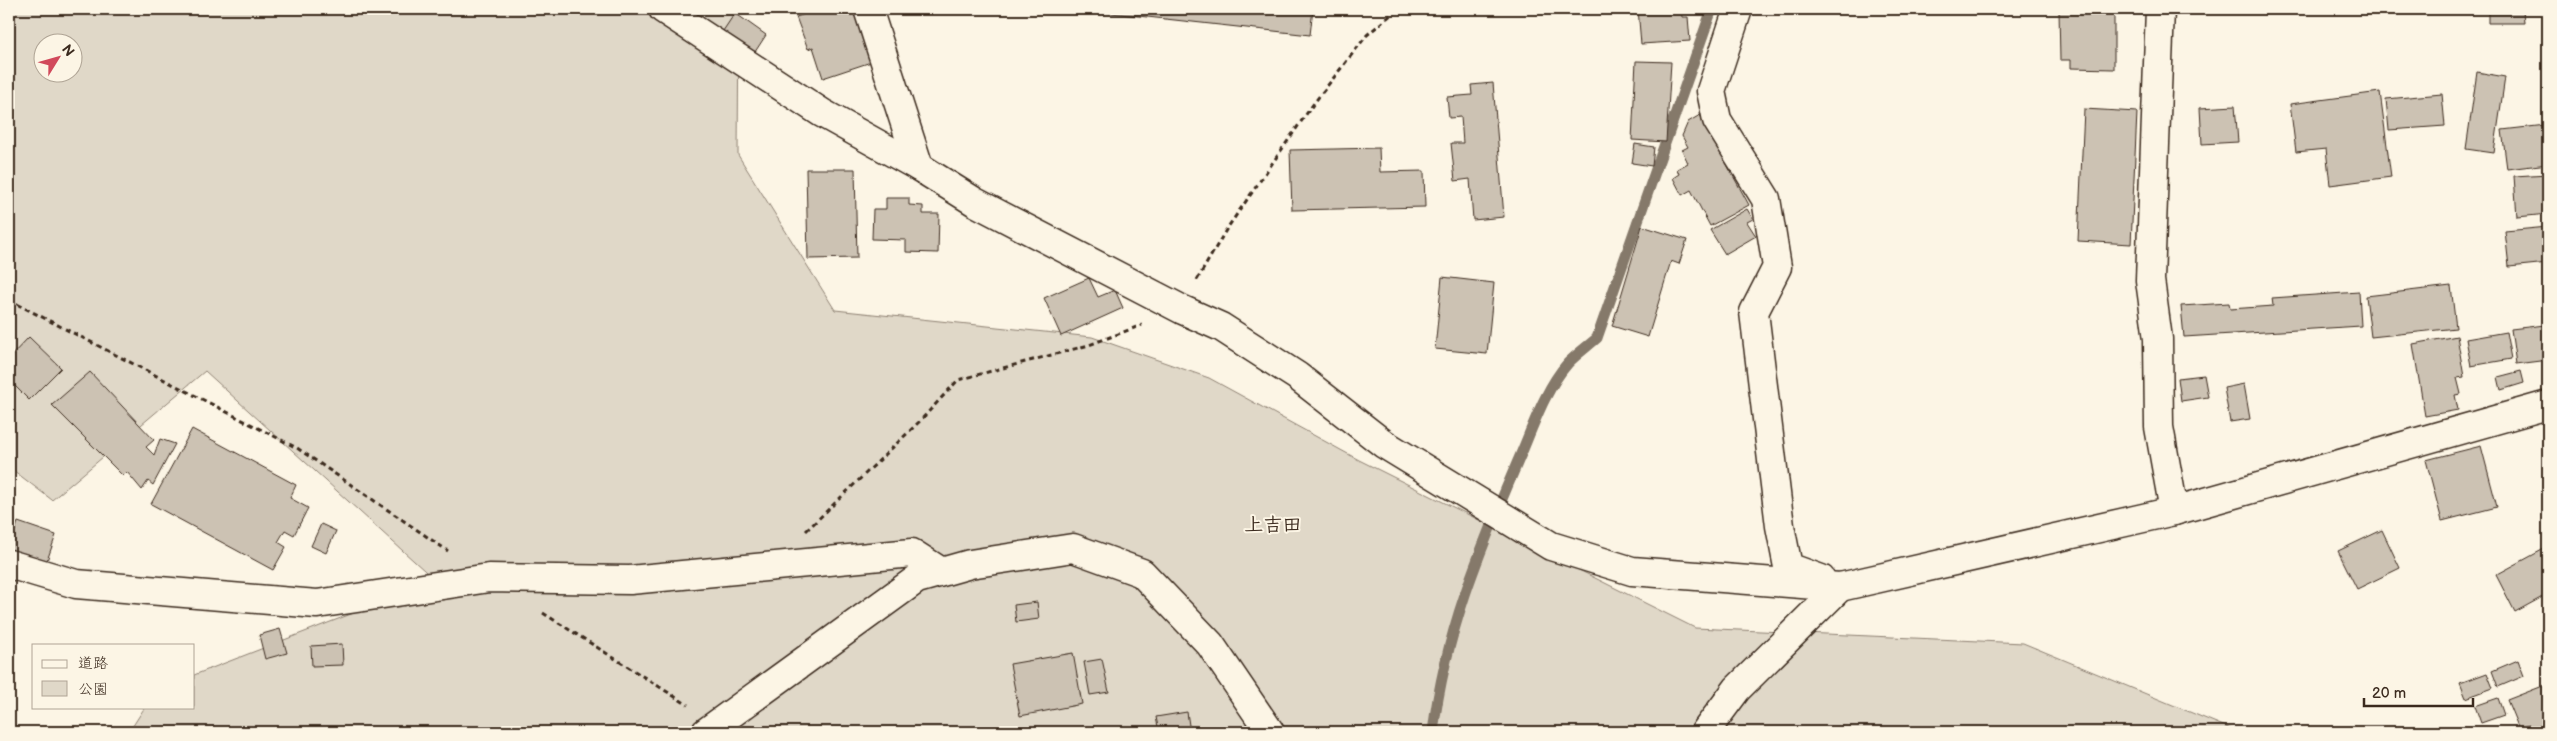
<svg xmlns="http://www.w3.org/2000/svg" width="2557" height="741" viewBox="0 0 2557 741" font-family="'Balsamiq Sans','Klee One',sans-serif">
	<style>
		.green { fill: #e0d8c8; stroke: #8e8173; fill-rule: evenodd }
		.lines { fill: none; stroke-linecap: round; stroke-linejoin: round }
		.stream { stroke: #85796b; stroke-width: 11 }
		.building { fill: #ccc2b3; stroke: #3b2a1e }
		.street-casing { stroke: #3b2a1e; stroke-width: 31 }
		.path { stroke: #3b2a1e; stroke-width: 3; stroke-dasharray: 5 4; stroke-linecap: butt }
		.street { stroke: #fcf5e5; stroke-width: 28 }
		.labels { text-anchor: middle; stroke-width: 4; stroke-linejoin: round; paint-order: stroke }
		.quarter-label { font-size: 19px; font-weight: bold; fill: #3b2a1e; stroke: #fcf5e5 }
	</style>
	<rect width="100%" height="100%" fill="#fcf5e5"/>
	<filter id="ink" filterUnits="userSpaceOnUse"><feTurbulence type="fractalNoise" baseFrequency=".02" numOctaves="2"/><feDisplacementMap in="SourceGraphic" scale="10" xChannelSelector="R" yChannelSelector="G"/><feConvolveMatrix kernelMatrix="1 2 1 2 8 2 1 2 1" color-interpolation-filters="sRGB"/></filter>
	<g filter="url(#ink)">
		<path class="green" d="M9 9H739L738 155 835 310 1092 337 1209 378 1359 460 1695 628 2023 643 2238 732H129L145 707H194V675L436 581 205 371 52 500 9 467ZM42 42H72V72H42Z"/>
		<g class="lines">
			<path class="stream" d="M1433 732C1445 633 1479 552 1518 461 1532 429 1545 389 1568 363 1577 354 1588 346 1597 338L1712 9"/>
		</g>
		<g class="building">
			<polygon points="820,9 853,9 871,62 823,78 813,47 808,49 796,17"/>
			<polygon points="1075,9 1313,9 1310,35"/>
			<polygon points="1638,9 1681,9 1682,17 1688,17 1690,41 1641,44"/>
			<polygon points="2072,9 2114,9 2114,69 2071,68 2071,60 2060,60 2059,10"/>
			<polygon points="2488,9 2523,9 2524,23 2488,23"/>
			<polygon points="735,13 766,35 753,55 721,34"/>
			<polygon points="1636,61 1671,62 1666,142 1632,140"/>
			<polygon points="2477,72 2505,77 2494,153 2466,149"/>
			<polygon points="1493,83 1504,217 1473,220 1470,179 1455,181 1451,143 1463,143 1461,117 1449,118 1447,97 1472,95 1471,85"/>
			<polygon points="2380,92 2391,177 2330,185 2326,149 2296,152 2290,104"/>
			<polygon points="2442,94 2445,126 2389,130 2386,99"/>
			<polygon points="2235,106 2238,142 2202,144 2200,108"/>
			<polygon points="2084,109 2137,112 2131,244 2078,241"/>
			<polygon points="1700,115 1749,205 1710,226 1691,190 1682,195 1673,178 1679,174 1677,169 1688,163 1682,150 1688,147 1682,136 1688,122"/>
			<polygon points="2546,125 2548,164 2507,169 2502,130"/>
			<polygon points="1635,144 1654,147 1652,166 1632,163"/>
			<polygon points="1379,148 1380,172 1424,171 1425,207 1292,210 1290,150"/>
			<polygon points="806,169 855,169 857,258 808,259"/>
			<polygon points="2548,174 2548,214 2517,217 2514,176"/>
			<polygon points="886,198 909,198 909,205 923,206 923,214 939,214 938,253 906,252 906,240 872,239 873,209 886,209"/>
			<polygon points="1747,209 1753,219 1747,222 1756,236 1725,254 1710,230"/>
			<polygon points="1642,226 1687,240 1679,264 1671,261 1648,337 1612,326"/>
			<polygon points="2548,227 2548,263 2509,267 2505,231"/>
			<polygon points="1442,277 1494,283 1487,354 1435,349"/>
			<polygon points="1089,278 1098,297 1115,290 1123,308 1061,336 1044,298"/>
			<polygon points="2451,286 2456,328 2371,337 2366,296"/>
			<polygon points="2359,292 2361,326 2184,337 2181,306 2229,303 2230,309 2273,306 2272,298"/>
			<polygon points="2545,325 2548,360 2516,364 2511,329"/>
			<polygon points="2506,332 2511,359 2471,366 2466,339"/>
			<polygon points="2457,336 2464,377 2457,378 2461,394 2455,395 2458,410 2425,416 2413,344"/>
			<polygon points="29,337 61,368 29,400 9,380 9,358"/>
			<polygon points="2521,371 2524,383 2501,390 2498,377"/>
			<polygon points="90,372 154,440 146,447 154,455 160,439 175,444 153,485 148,481 142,490 127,472 123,476 52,405"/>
			<polygon points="2204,375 2208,397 2181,401 2178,378"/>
			<polygon points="2244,384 2250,419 2230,422 2224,388"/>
			<polygon points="192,429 296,485 290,498 308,508 294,535 285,530 278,542 286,547 273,570 151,504"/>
			<polygon points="2481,446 2497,507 2442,521 2426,460"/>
			<polygon points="18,522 56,535 44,569 9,557 9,547"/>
			<polygon points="321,524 336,531 326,553 311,546"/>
			<polygon points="2382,530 2400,568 2357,589 2338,551"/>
			<polygon points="2544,549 2548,557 2548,594 2515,612 2496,575"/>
			<polygon points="1037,602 1039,619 1016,622 1014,605"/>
			<polygon points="280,629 287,653 265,659 259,635"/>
			<polygon points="342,644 343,665 312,666 311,646"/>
			<polygon points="1073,653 1082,704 1020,716 1010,664"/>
			<polygon points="1102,659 1109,692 1090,695 1084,662"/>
			<polygon points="2518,660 2524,676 2498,687 2492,671"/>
			<polygon points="2487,673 2493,688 2466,698 2460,683"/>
			<polygon points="2548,684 2548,732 2532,732 2529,725 2519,729 2507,700"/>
			<polygon points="2498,698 2504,715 2481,723 2475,706"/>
			<polygon points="1187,712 1190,732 1159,732 1156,717"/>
		</g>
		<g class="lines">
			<g class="street-casing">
				<g id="street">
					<polyline points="663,9 822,113 919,167 975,202 1183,310 1221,327 1297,376 1384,444 1551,546 1632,571 1840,587 2174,511 2548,405"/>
					<polyline points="868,9 919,167"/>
					<polyline points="1738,9 1711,91 1717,120 1766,199 1777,267 1754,312 1780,526 1788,567 1821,579"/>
					<polyline points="2160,9 2150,280 2158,339 2159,427 2174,511"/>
					<polyline points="9,564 76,584 317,604 489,578 630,580 912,553 940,571"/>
					<polyline points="706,732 917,579 970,564 1073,548 1142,573 1210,644 1270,732"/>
					<polyline points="1705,732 1737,689 1840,587"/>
				</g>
			</g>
			<g class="path">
				<polyline points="1197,280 1226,230 1314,103 1367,35 1398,9"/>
				<polyline points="9,300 297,448 448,551"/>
				<polyline points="806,531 919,422 958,380 1089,345 1142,325"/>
				<polyline points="543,613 688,705"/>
			</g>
			<use href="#street" class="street"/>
		</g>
	</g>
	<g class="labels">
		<g class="quarter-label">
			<text x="1273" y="531">上吉田</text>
		</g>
	</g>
	<rect width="2557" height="741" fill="none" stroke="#fcf5e5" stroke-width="30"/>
	<rect x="15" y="15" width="2527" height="711" fill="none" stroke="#3b2a1e" stroke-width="2" filter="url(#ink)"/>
	<rect x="32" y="644" width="162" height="65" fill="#fcf5e5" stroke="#afa495"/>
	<rect x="42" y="660" width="25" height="8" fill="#fcf5e5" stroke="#afa495"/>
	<text x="78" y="668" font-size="15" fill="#3b2a1e">道路</text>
	<rect x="42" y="681" width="25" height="15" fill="#e0d8c8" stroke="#afa495"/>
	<text x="78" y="694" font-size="15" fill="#3b2a1e">公園</text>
	<g transform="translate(58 58) rotate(53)"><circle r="24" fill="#fcf5e5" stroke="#afa495"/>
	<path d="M0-4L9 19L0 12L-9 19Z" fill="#d1495b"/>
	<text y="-8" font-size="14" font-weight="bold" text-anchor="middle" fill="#3b2a1e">N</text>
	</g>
	<path d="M2364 698v8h109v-8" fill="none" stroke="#3b2a1e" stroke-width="2.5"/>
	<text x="2372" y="698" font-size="15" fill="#3b2a1e" stroke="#fcf5e5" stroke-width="4" paint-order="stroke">20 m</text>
</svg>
